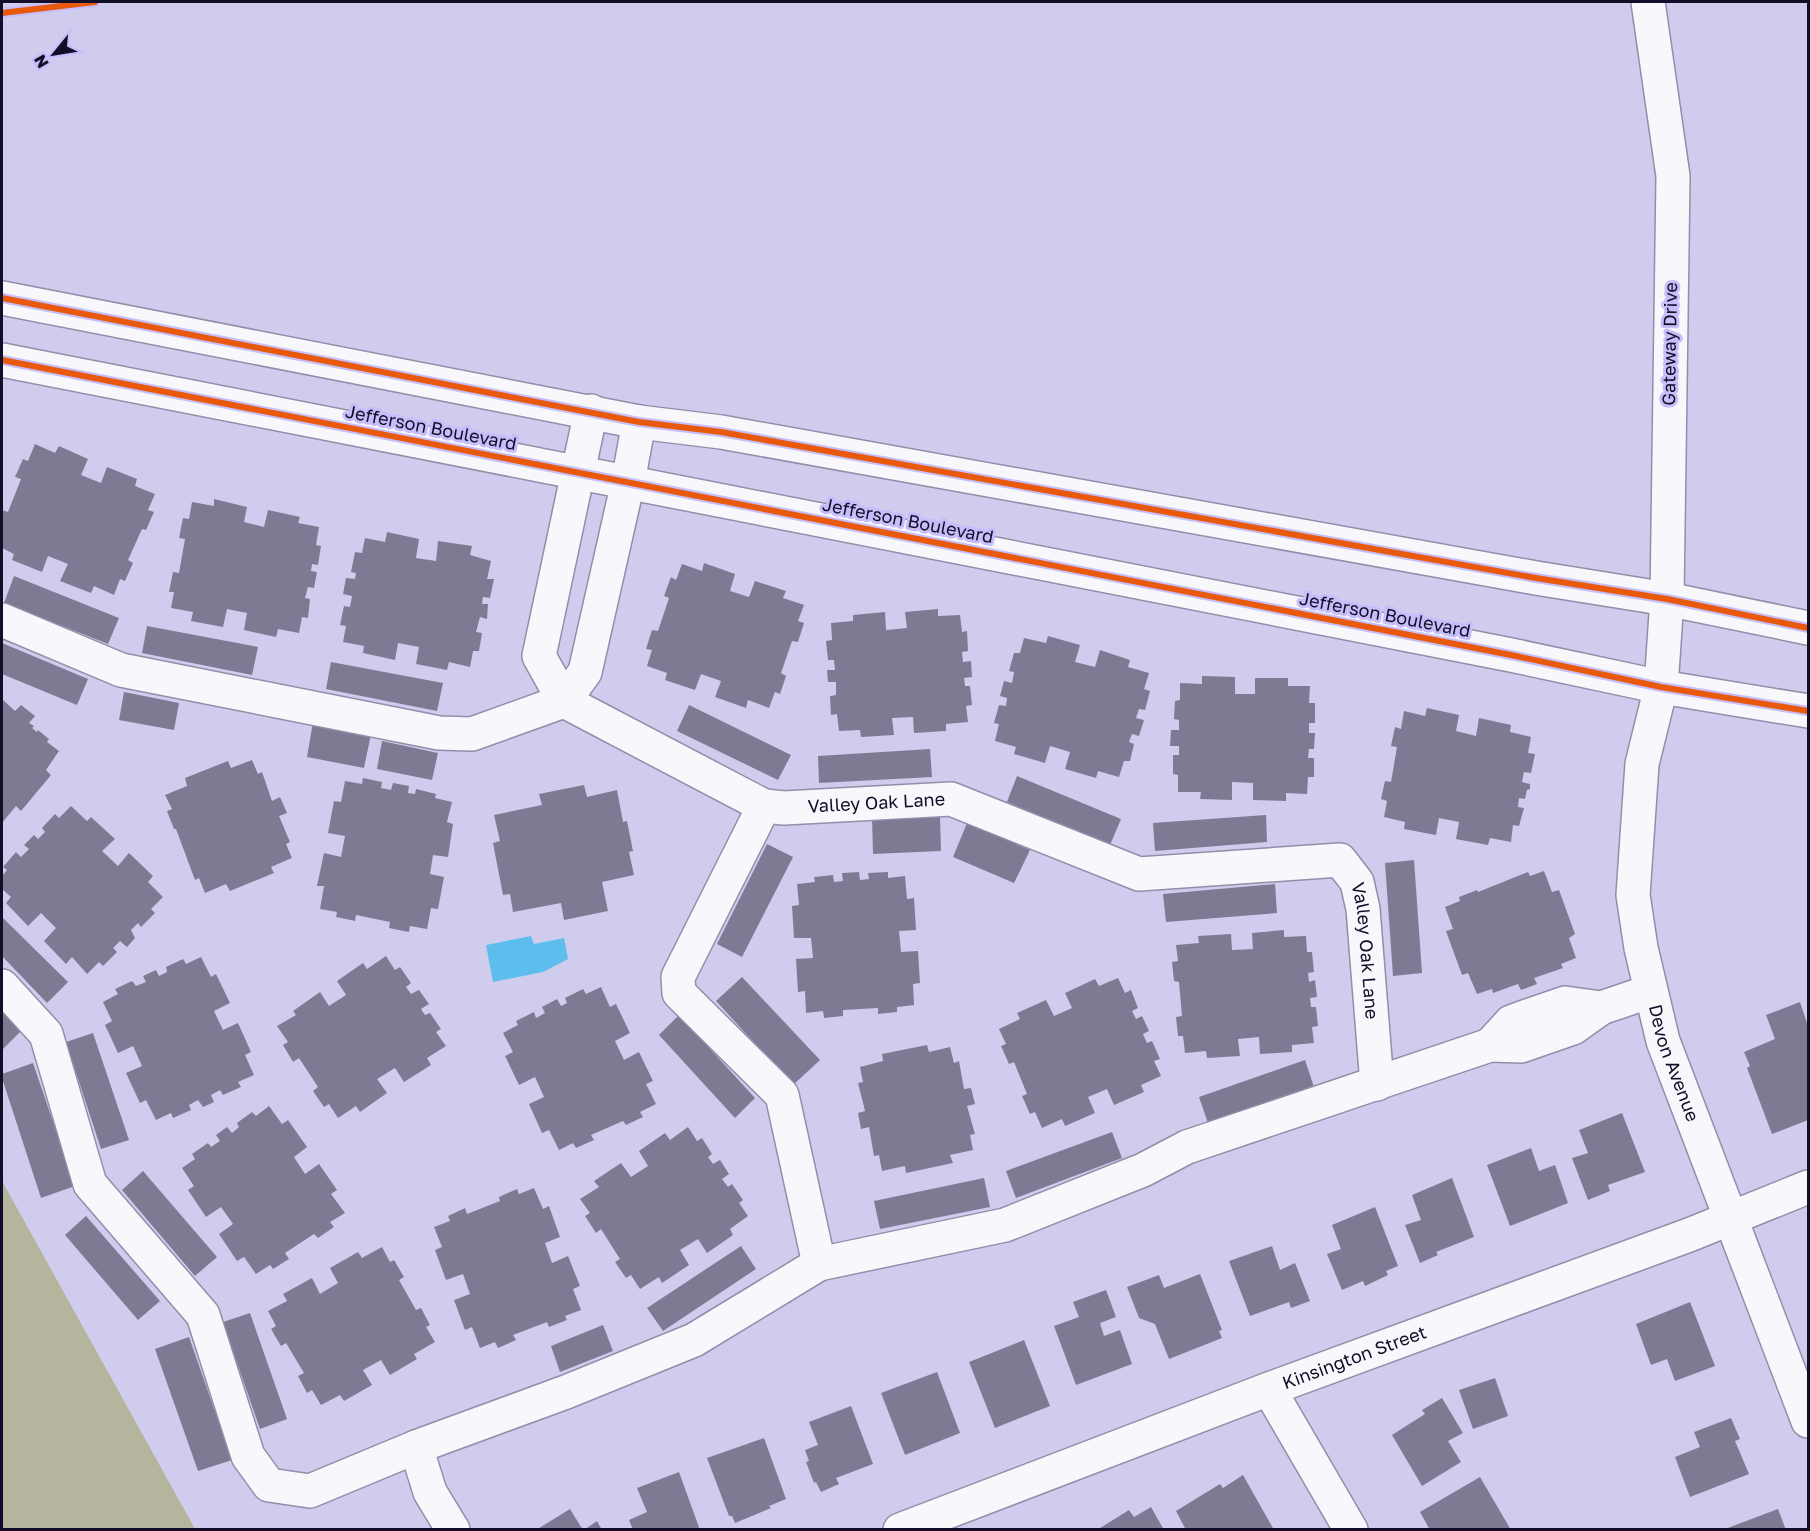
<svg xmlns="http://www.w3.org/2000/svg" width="1810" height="1531" viewBox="0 0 1810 1531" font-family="'Golos Text',sans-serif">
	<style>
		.green { fill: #b5b49c }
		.water { fill: #5dbeed }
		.building { fill: #7f7a94 }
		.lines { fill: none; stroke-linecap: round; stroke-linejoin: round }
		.minor-casing { stroke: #928ea9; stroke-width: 36 }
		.major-casing { stroke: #928ea9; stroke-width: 36 }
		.minor { stroke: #f8f7fc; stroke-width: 33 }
		.major { stroke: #f8f7fc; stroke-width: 33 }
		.cycleway-casing { stroke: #c5befa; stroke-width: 10 }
		.cycleway { stroke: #e8590c; stroke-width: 6 }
		.labels { text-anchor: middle; stroke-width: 6; stroke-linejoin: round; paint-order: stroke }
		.street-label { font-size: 18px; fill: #130e28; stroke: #c5befa }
	</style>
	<rect width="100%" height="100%" fill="#d0cced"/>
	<polygon class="green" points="2,1181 195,1529 2,1529"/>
	<polygon class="water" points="531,936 534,944 564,938 568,959 543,972 493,982 486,945"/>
	<g class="building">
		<polygon points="35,444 55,453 59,446 88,459 81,475 101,483 107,467 137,479 135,486 155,494 148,510 154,512 146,530 142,529 128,560 133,563 125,581 120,579 114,595 94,586 91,593 60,581 68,564 48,556 42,572 12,560 14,554 2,548 2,510 8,512 21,479 15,477 23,459 28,461"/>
		<polygon points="214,499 247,507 244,522 264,527 268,510 300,517 298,523 319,527 316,545 321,546 318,565 312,564 311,571 317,572 314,588 308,587 305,598 310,599 308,618 302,617 299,633 278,629 276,637 244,630 247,613 227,609 223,627 191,621 193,612 171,608 174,592 169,592 173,572 179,573 185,539 179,538 183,518 189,519 192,502 214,506"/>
		<polygon points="387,532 419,539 416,558 436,561 438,541 472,546 470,555 491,561 487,579 494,579 490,598 483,597 482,604 488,604 487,619 480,617 476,632 482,633 479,651 473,651 470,667 449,662 447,670 416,664 419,647 398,643 395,660 363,653 364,646 343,642 346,626 340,625 344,606 350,607 352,596 343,594 346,578 355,579 356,573 351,572 355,552 362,553 365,538 385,542"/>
		<polygon points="704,563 735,574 730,591 749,597 755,581 786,591 783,598 804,605 798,621 804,623 798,642 792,641 781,673 786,676 780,694 775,692 769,708 748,700 746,708 715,697 721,681 701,674 695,690 665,680 667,673 647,666 652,650 646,649 652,630 658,631 669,598 664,596 671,577 676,580 682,564 702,571"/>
		<polygon points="14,576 119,618 108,644 4,603"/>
		<polygon points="938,609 938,616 960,615 962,632 967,631 968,651 962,652 963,662 971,661 972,677 964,678 965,686 970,686 972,705 966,706 968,722 946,724 946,731 914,733 913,717 892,718 894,735 861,737 860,730 839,731 837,714 831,715 830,696 836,695 836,682 828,682 827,670 835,670 834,660 828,660 826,641 832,640 831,623 853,621 853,615 885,612 886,630 907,628 905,612"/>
		<polygon points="147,626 258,647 252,675 142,653"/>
		<polygon points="1048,636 1080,645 1075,662 1095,667 1100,650 1130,660 1128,667 1149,673 1144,689 1150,691 1145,710 1139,709 1136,718 1144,720 1139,736 1132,734 1129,742 1134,744 1130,761 1124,761 1119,777 1098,771 1096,778 1065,769 1070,752 1050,746 1045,763 1014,754 1016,747 995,741 999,724 994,723 999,705 1006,706 1007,698 1000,696 1004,681 1012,683 1014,672 1009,671 1014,653 1020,653 1024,638 1046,643"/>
		<polygon points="2,643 88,679 77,705 2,674"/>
		<polygon points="331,662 443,683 437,711 326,689"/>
		<polygon points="1202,676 1235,677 1235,694 1255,694 1255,678 1288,678 1288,686 1310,686 1309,703 1315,703 1315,723 1309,723 1309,733 1315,733 1314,749 1309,749 1308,758 1314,758 1314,777 1308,777 1307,794 1286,793 1286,801 1253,800 1253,783 1232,782 1232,800 1200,799 1201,792 1178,792 1178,775 1173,774 1173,755 1179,755 1179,746 1170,746 1171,730 1179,730 1179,720 1174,719 1175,701 1180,700 1180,683 1202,684"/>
		<polygon points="124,692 179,703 174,730 119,720"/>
		<polygon points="2,699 15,711 21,705 35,716 29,723 34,726 32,728 37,732 38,730 49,739 47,742 59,751 46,770 51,775 21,811 16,806 2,823"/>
		<polygon points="689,705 791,755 778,780 677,731"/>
		<polygon points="1427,708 1459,715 1456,731 1476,736 1479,718 1511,725 1510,732 1531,737 1528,753 1535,754 1531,773 1524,772 1522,782 1530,784 1530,789 1527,790 1525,799 1519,798 1518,807 1524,808 1519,826 1513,825 1511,842 1490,838 1488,845 1456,839 1459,822 1439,818 1436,835 1404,829 1405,822 1384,817 1387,801 1381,799 1385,781 1391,782 1397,747 1391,746 1395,727 1401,729 1404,711 1425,716"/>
		<polygon points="313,722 371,734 364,768 307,757"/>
		<polygon points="382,741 438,753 432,780 377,769"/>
		<polygon points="930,749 932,777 819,783 818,756"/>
		<polygon points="252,760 258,774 262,772 272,801 280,797 287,813 279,816 290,842 286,844 292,858 271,867 274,873 230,891 226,884 205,893 199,878 195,880 176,829 174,829 167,811 172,809 165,795 187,786 185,778 228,761 231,768"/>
		<polygon points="1017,776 1121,819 1110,845 1007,802"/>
		<polygon points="363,778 382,782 381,788 391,790 393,783 409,786 408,793 415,794 416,789 436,794 435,798 452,802 447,822 453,824 448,857 433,855 430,874 444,877 438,909 431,908 427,929 410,926 409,932 389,928 390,922 356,915 355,921 336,917 337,912 320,909 324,886 317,886 324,853 341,857 345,836 328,833 334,801 341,802 345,781 362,784"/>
		<polygon points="584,785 587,797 617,790 623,822 627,821 633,851 629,852 634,875 602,882 608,911 564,920 561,903 513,912 510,894 503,895 493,843 500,841 494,815 542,805 539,794"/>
		<polygon points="71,806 87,821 91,817 115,839 102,851 118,866 129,853 153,876 148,882 163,897 151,909 155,913 141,927 138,923 131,930 135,938 127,947 120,941 113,948 117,952 103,966 99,962 87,974 72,957 66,964 44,941 56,928 41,913 28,926 6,903 11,897 2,889 2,876 7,870 3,867 16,852 21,857 29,849 24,845 34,835 38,839 45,832 42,828 55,814 59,818"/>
		<polygon points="1266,815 1267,842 1155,851 1153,823"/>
		<polygon points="940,816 941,851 873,854 872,818"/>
		<polygon points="967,823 1030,850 1014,883 953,857"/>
		<polygon points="767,844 793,857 742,957 717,944"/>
		<polygon points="1414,860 1422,973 1393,976 1385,863"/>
		<polygon points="1544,871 1552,892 1559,890 1575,934 1569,938 1576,958 1561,964 1563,968 1534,978 1537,984 1521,990 1518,984 1493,993 1492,989 1477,994 1468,973 1462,975 1446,931 1453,929 1445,907 1460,901 1459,897 1477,890 1478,892 1528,872 1530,876"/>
		<polygon points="859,872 860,880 869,879 868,873 888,872 888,878 905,876 907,899 914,898 916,930 899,931 901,952 918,951 920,983 913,984 914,1005 897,1007 897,1012 878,1014 878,1008 843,1010 843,1016 824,1018 823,1011 806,1013 805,991 798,992 796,959 813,958 811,938 794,938 792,906 799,905 797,884 815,882 814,877 833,875 834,882 843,881 842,873"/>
		<polygon points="1275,884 1277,913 1166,922 1163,894"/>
		<polygon points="2,917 68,982 47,1003 2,956"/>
		<polygon points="1284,930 1284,937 1306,936 1307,952 1312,952 1314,972 1308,973 1309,982 1315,980 1317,997 1310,998 1311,1007 1316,1007 1318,1026 1312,1027 1314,1043 1292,1045 1292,1052 1260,1054 1259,1037 1238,1039 1240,1056 1207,1058 1206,1051 1185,1053 1183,1036 1178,1036 1176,1017 1182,1016 1179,982 1174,981 1172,962 1178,961 1176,945 1199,943 1198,936 1231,934 1232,950 1253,949 1252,933"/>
		<polygon points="386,956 395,970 400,967 411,983 406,987 411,994 419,990 429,1004 421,1009 425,1015 430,1013 441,1029 436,1032 446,1046 427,1058 431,1065 404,1082 395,1068 377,1079 387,1093 360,1112 356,1106 338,1118 329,1104 324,1107 313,1091 318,1087 299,1058 293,1062 283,1045 288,1042 277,1026 296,1015 293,1011 320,992 329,1006 346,995 337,981 363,963 367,969"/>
		<polygon points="201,957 211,977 216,974 230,1003 214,1011 223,1030 238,1023 251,1052 245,1055 254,1075 238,1082 241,1087 223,1095 220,1090 211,1095 214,1102 203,1107 198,1100 189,1105 191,1110 173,1118 171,1113 156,1120 146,1100 140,1103 126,1073 142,1066 133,1046 118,1053 105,1025 112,1021 103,1002 118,994 115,989 132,981 136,986 146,982 143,976 156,970 159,976 167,972 166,967 183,959 186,964"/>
		<polygon points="742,977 820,1060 793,1085 716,1001"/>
		<polygon points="1118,978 1125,993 1131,990 1138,1008 1132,1011 1136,1019 1142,1016 1149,1031 1143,1034 1147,1043 1152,1041 1160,1059 1154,1061 1161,1076 1141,1085 1144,1092 1114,1105 1107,1089 1088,1097 1095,1113 1065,1126 1062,1119 1042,1128 1035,1112 1030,1114 1022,1096 1027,1094 1014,1062 1009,1064 1001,1046 1006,1044 999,1029 1020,1019 1017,1013 1046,1000 1054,1016 1072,1008 1065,993 1095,979 1099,986"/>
		<polygon points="601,987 610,1007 616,1004 630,1033 615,1041 624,1060 639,1052 653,1081 646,1084 656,1104 640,1112 643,1117 626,1125 623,1121 591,1135 594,1140 576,1148 573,1143 559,1150 549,1130 542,1133 529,1104 544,1097 535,1077 519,1085 505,1056 513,1052 503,1033 518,1025 516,1021 534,1012 536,1018 545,1013 542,1007 557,999 561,1006 567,1003 565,998 583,989 586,994"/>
		<polygon points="1800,1002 1808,1026 1808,1120 1772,1134 1747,1068 1750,1066 1744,1052 1775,1039 1766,1015"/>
		<polygon points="2,1010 21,1031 2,1050"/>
		<polygon points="679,1015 755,1098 735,1118 659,1035"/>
		<polygon points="93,1033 129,1140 101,1149 66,1042"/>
		<polygon points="927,1045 929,1052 950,1047 954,1063 959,1061 964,1089 971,1088 975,1104 967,1106 975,1134 970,1135 973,1150 950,1155 953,1163 906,1173 905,1166 882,1171 879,1155 874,1156 869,1127 861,1129 858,1113 865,1111 858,1083 863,1082 860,1067 883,1061 882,1054"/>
		<polygon points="1305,1060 1314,1087 1208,1123 1199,1097"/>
		<polygon points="33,1063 75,1186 41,1198 2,1078 2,1074"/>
		<polygon points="269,1106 282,1124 288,1120 307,1147 294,1157 305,1174 319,1164 337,1190 331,1194 345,1213 330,1222 334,1227 318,1238 314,1234 285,1253 289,1259 273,1269 270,1265 256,1274 244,1257 237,1261 219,1234 233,1224 221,1207 206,1217 188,1190 194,1186 182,1168 195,1159 192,1154 208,1143 211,1147 220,1141 216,1135 227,1127 232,1133 239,1127 237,1123 252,1112 256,1116"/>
		<polygon points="1622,1113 1645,1172 1608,1185 1610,1191 1588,1200 1572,1158 1588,1153 1579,1130"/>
		<polygon points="688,1127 697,1141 702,1138 712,1154 708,1157 713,1164 720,1160 729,1174 722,1179 728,1187 732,1184 743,1200 739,1203 748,1216 730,1229 733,1235 707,1253 698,1239 680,1250 689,1265 662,1283 659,1277 640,1289 631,1275 626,1278 615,1262 620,1259 601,1229 596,1233 585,1216 590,1213 580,1199 599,1187 594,1181 621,1163 631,1177 648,1166 639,1151 665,1133 670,1140"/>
		<polygon points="1112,1132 1122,1158 1016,1198 1006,1171"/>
		<polygon points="1531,1148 1539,1171 1555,1165 1568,1203 1510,1226 1487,1165"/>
		<polygon points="143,1171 217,1257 195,1276 122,1190"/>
		<polygon points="984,1178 990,1207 880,1229 874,1201"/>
		<polygon points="1452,1178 1474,1237 1436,1252 1438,1255 1420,1263 1405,1225 1421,1220 1412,1195"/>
		<polygon points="534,1188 543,1209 549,1206 560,1237 545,1243 552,1263 568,1256 580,1286 573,1289 581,1310 565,1316 567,1320 549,1327 547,1322 513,1335 516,1340 498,1348 495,1342 480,1348 472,1327 465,1330 454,1300 470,1294 463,1274 446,1280 435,1250 442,1247 434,1227 450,1221 448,1216 465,1208 467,1214 500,1201 499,1197 517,1189 519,1194"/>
		<polygon points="1375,1207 1398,1266 1386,1271 1388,1275 1365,1286 1363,1281 1342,1290 1327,1254 1341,1249 1332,1225"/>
		<polygon points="86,1216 160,1301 138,1320 65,1235"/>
		<polygon points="741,1246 756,1269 663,1331 647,1308"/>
		<polygon points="1272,1246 1280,1270 1295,1263 1310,1301 1291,1308 1289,1302 1250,1316 1229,1261"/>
		<polygon points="382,1247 390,1262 394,1260 404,1277 399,1280 416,1310 421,1308 430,1325 426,1327 435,1342 414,1354 417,1359 390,1375 381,1360 363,1370 372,1385 344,1401 340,1395 321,1405 312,1390 307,1393 298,1376 304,1373 286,1343 281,1346 271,1329 276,1326 268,1311 287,1301 283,1294 312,1278 320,1294 338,1283 330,1268 358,1252 362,1258"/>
		<polygon points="1200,1274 1222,1330 1219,1331 1222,1338 1169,1359 1155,1324 1139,1318 1127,1287 1159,1275 1164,1288"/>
		<polygon points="1106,1290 1116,1317 1100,1323 1104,1336 1120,1330 1132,1364 1076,1385 1054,1326 1079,1317 1073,1302"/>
		<polygon points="1690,1302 1715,1366 1675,1381 1667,1359 1651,1365 1636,1324"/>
		<polygon points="250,1313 287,1419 260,1429 223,1322"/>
		<polygon points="603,1325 613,1351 560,1372 551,1346"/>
		<polygon points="189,1337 232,1460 198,1471 155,1349"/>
		<polygon points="1024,1340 1050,1406 995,1428 969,1362"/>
		<polygon points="937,1372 960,1433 905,1455 881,1393"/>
		<polygon points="1495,1378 1508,1416 1473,1429 1459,1390"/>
		<polygon points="1442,1398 1463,1433 1448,1441 1461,1462 1422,1486 1392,1435 1425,1414 1422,1410"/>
		<polygon points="851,1406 873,1464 836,1478 839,1484 821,1492 816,1482 814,1483 806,1462 809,1461 805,1450 818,1445 809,1422"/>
		<polygon points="1731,1418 1740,1439 1735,1441 1749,1474 1690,1497 1675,1457 1700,1447 1694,1432"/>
		<polygon points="764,1438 786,1499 769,1506 771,1508 735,1523 732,1516 729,1516 707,1458"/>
		<polygon points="679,1472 700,1530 633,1530 629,1520 647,1512 637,1488"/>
		<polygon points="1243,1475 1274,1530 1186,1530 1176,1511 1220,1484 1223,1488"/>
		<polygon points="1480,1477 1511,1530 1430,1530 1420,1512"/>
		<polygon points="1151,1507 1164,1530 1097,1530 1129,1510 1134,1517"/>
		<polygon points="570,1509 583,1530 536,1530"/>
		<polygon points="1778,1509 1786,1530 1725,1530 1725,1529"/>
		<polygon points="597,1521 602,1530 584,1530"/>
	</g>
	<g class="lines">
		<g class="minor-casing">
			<g id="minor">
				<path id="s1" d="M1648 2 1673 176 1667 599 1661 687 1642 764 1633 895 1641 948 1663 1041 1808 1421"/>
				<polyline points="591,411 539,656 564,701 585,672 628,482 639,422"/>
				<polyline points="2,620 121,670 439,733 472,734 564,701 764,806"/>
				<polyline points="2,986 46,1034 90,1184 203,1315 248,1456 269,1485 310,1491 416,1447 566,1392 694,1340 819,1264 1005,1225 1143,1170 1187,1147 1490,1045 1521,1046 1573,1028 1601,1008 1651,991"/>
				<polyline points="1490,1045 1511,1022 1530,1015 1565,1003 1601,1008"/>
				<path id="s2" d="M819 1264 782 1095 679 993 678 977 764 806 784 808 951 799 1139 874 1340 860 1357 882 1363 909 1377 1084"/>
				<polyline points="1269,1389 1351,1530"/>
				<polyline points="416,1447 430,1492 453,1530"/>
				<path id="s3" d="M900 1530 1269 1389 1689 1235 1808 1187"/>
			</g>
		</g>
		<g class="major-casing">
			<g id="major">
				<polyline points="2,298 639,422 721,432 1536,578 1667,599 1808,628"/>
				<polyline points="2,360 1511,655 1661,687 1808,711"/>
			</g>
		</g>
		<use href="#minor" class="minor"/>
		<use href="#major" class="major"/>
		<g class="cycleway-casing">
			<g id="cycleway">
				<polyline points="2,13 95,2"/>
				<polyline points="2,298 639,422 721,432 1536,578 1667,599 1808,628"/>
				<polyline points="2,360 1511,655 1661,687 1808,711"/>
			</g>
		</g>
		<use href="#cycleway" class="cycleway"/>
	</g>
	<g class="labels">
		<g class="street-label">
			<text transform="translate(1670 344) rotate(-89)" y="6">Gateway Drive</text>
			<text transform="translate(431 428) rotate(11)" y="6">Jefferson Boulevard</text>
			<text transform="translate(908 521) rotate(11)" y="6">Jefferson Boulevard</text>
			<text transform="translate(1385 615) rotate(11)" y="6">Jefferson Boulevard</text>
			<text dy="6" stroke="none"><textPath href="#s2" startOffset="638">Valley Oak Lane</textPath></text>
			<text dy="6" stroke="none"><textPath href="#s2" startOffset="1214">Valley Oak Lane</textPath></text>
			<text dy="6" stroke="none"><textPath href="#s1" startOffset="1071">Devon Avenue</textPath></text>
			<text dy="6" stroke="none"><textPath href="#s3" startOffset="486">Kinsington Street</textPath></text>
		</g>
	</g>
	<rect width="1810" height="1531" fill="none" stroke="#130e28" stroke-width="6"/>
	<g transform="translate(54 54) rotate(240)" stroke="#c5befa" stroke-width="4.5" paint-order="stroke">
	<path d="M0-4.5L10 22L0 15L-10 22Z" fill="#130e28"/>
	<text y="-9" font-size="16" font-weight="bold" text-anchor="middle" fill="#130e28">N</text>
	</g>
</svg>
